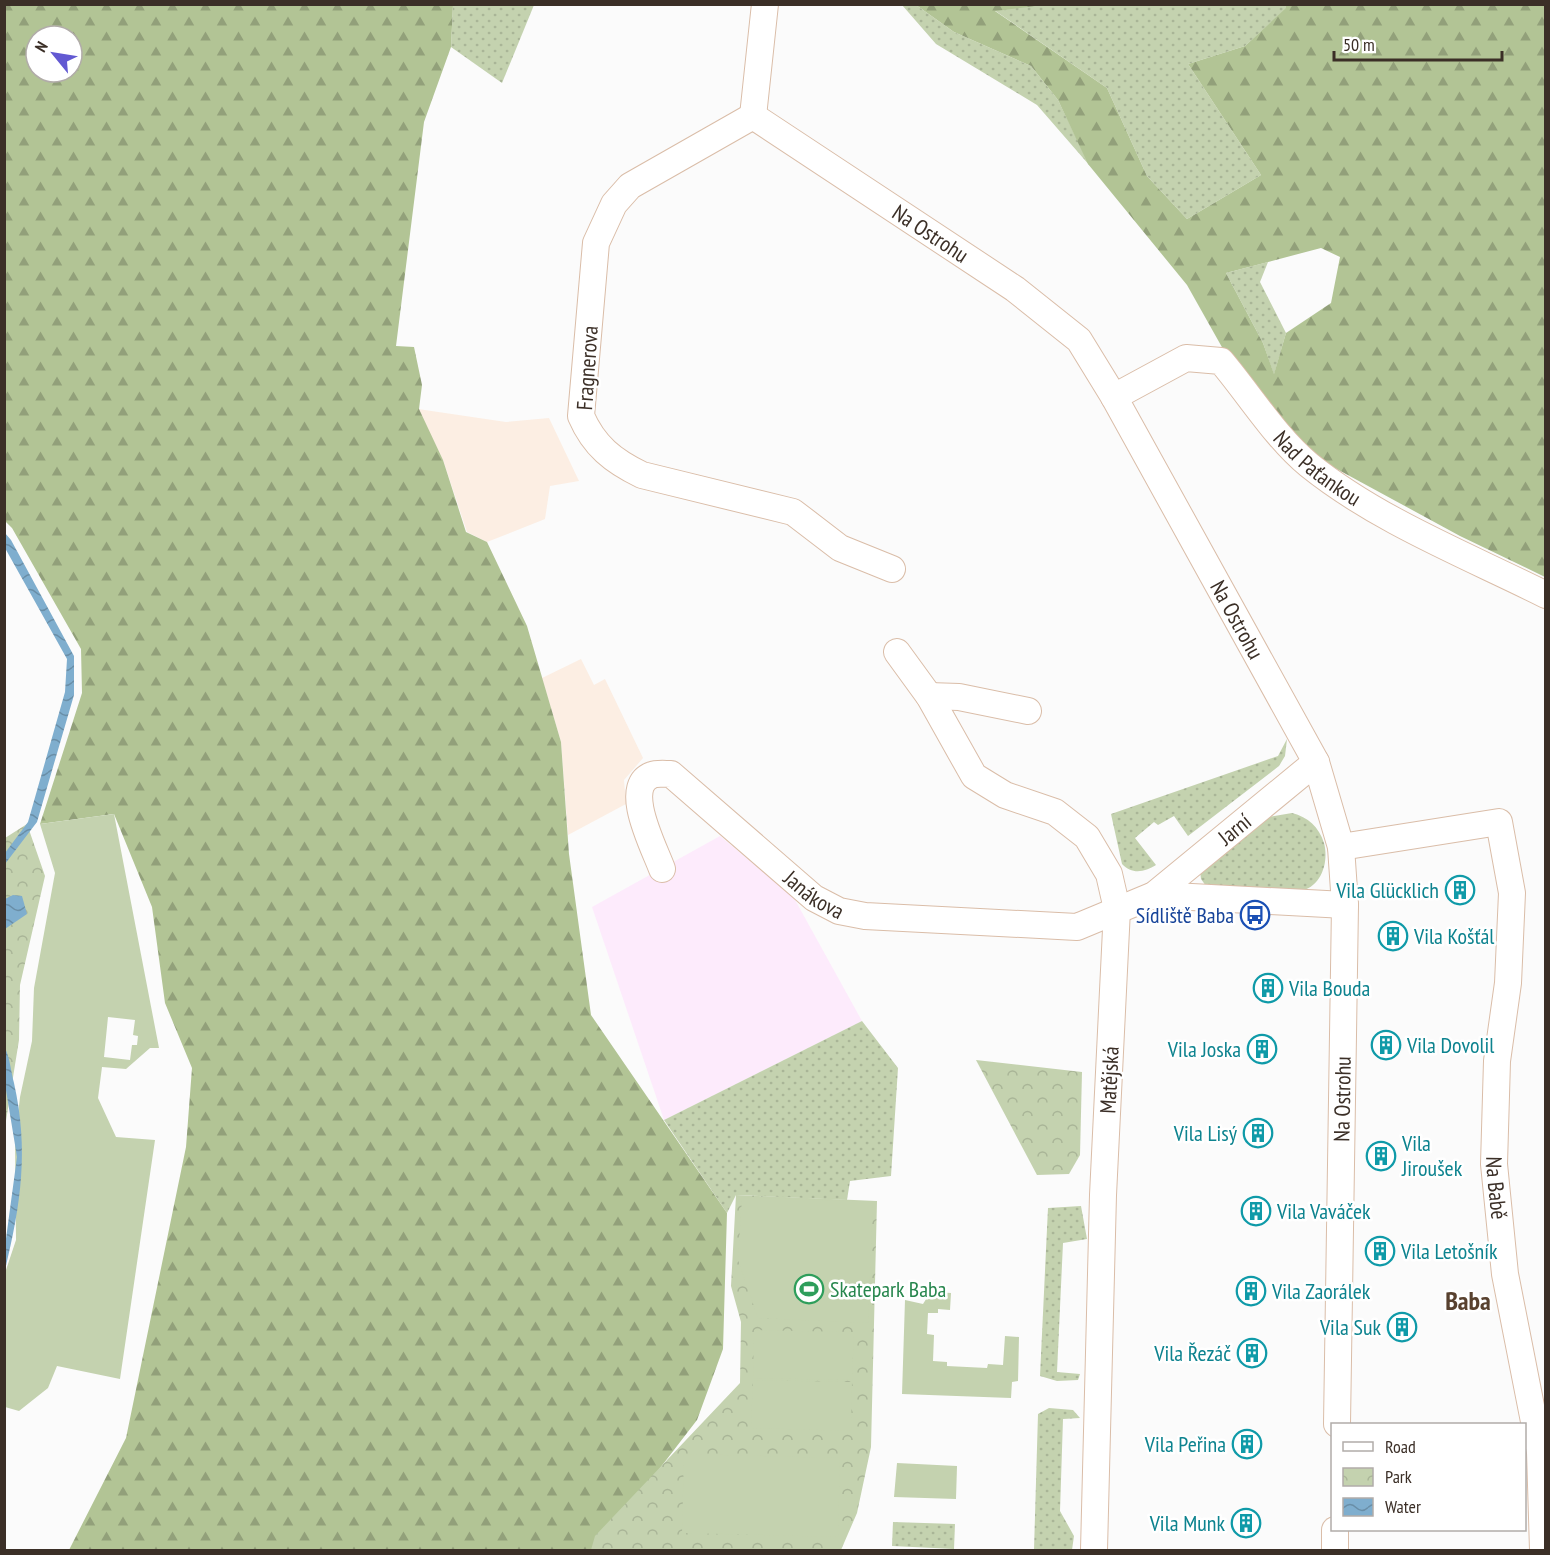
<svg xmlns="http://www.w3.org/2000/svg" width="1550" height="1555" viewBox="0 0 1550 1555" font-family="'PT Sans Narrow',sans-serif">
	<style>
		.built { fill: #fceee3 }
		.education { fill: #fdebfc }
		.grass { fill: url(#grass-dots) }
		.forest { fill: url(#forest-firs); fill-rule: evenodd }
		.park { fill: url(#park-crowns) }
		.garden { fill: #c4d2af; fill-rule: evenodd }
		.water { fill: url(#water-waves) }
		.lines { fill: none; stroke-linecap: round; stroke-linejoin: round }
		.minor-casing { stroke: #dabda8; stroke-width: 28 }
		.minor { stroke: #fff; stroke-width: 26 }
		.labels { text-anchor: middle; stroke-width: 5; stroke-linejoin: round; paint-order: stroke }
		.street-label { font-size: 22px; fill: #3b2f27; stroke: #fff }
		.culture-label { font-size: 22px; fill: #0d838f; stroke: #fff; text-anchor: end }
		.transit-label { font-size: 22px; fill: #164399; stroke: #fff; text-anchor: end }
		.leisure-label { font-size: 22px; fill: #27864d; stroke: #fff; text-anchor: start }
		.quarter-label { font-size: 26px; font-weight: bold; fill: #58412f; stroke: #fff }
	</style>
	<defs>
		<pattern id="grass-dots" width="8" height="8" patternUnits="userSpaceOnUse" patternTransform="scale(1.5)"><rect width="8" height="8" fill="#c4d2af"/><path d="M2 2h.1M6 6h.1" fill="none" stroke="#a9b597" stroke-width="1.8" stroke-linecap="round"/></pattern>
		<pattern id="forest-firs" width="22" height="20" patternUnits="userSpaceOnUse" patternTransform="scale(1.5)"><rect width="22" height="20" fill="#b2c495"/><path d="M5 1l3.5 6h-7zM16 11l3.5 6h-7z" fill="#92a07a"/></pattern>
		<pattern id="park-crowns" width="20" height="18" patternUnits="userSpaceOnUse" patternTransform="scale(1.5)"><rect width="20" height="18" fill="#c4d2af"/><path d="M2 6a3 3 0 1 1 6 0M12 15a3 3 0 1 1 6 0" fill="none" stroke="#a9b597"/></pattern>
		<pattern id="water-waves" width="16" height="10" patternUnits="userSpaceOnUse" patternTransform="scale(1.5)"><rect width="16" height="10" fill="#7faece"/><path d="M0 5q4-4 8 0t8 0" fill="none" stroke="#698ea7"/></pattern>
	</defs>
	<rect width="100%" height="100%" fill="#fbfbfb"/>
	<g class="built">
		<polygon points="418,409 506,422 549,418 579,481 550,486 545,519 487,542 467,532 443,460"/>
		<polygon points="581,659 594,685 605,679 643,758 624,780 626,804 568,835 561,742 542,678"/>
	</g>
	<polygon class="education" points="720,836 794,898 862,1021 664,1120 592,907"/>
	<g class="grass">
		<polygon points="1043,4 1286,5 1287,8 1245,46 1188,64 1261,175 1187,219 1147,176 1107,88 994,10"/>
		<polygon points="453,5 534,5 502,83 451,47"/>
		<polygon points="902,5 916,5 954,32 1031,66 1058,100 1090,166 1037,105 936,44"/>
		<polygon points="1268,262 1260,282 1286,333 1274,375 1263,343 1226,273"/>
		<path d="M1287 739 1285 756 1279 766 1188 836 1174 816 1158 825 1154 822 1135 838 1156 865C1145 872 1132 875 1122 864L1111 814 1278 756Z"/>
		<path d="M1292 813C1308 817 1319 827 1324 843 1329 861 1322 888 1299 891 1273 894 1233 887 1206 886L1201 879 1200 871 1268 817Z"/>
		<polygon points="862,1021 898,1068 891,1176 850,1181 847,1200 736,1195 727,1213 664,1120"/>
		<polygon points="1081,1206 1087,1239 1063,1243 1057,1372 1080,1374 1078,1380 1057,1381 1040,1376 1048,1208"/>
		<polygon points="1049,1408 1073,1410 1080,1418 1063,1419 1060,1511 1074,1536 1072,1550 1034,1550 1038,1414"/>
		<polygon points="893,1522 955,1524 954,1549 892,1546"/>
	</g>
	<g class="forest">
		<path d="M4 5H453L451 47 424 122 396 346 414 347 422 385 419 409 443 460 466 532 487 542 527 626 561 742 569 854 591 1015 727 1213 723 1349 697 1420 597 1550H69L126 1438 186 1147 192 1068 165 1003 152 907 114 814 40 824 82 693 81 649 12 528 5 521ZM36 36H72V72H36Z"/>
		<path d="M916 5H1043L995 11 1107 88 1147 176 1187 219 1261 175 1188 64 1245 46 1286 8V5H1545V577L1460 536 1311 455 1241 381 1187 285 1088 164 1058 100 1031 66 954 32ZM1321 248 1340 257 1331 303 1286 333 1274 374 1263 343 1226 273Z"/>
	</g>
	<g class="park">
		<polygon points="27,824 45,876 20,985 19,1040 5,1127 5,838"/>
		<polygon points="976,1060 1082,1072 1080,1155 1069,1174 1037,1175"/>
		<polygon points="736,1195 877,1201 871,1447 857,1513 841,1550 591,1550 595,1536 740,1383 741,1322 731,1286"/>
	</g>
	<g class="garden">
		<path d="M114 814 159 1048H150L126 1069 102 1067 98 1098 116 1137 155 1140 120 1379 57 1366 48 1388 19 1411 5 1407 4 1276 16 1240 15 1141 20 1097 32 1041 34 988 55 873 40 824ZM108 1017 135 1020 133 1035 138 1036 137 1045H132L130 1060 104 1057Z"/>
		<polygon points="742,1197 873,1202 868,1323 758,1318 738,1260"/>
		<polygon points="936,1292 951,1293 950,1310 938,1309 938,1313 928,1313 927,1334 934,1335 933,1361 947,1362 947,1366 987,1368 988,1364 1003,1365 1005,1336 1019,1337 1018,1381 1012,1382 1011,1398 902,1394 905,1300 923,1304 928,1296"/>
		<polygon points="754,1330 854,1332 852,1380 753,1378"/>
		<polygon points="753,1380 852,1382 851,1431 751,1428"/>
		<polygon points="684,1454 840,1458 838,1537 682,1533"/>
		<polygon points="897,1463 957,1466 956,1499 894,1497"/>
	</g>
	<g class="water">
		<polygon points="5,533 11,540 74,656 74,695 37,822 5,864 5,853 28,822 65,692 67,659 5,548"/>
		<polygon points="13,895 22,896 27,914 5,929 5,899"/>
		<path d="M5 1048C10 1058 11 1072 14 1083 29 1150 21 1204 5 1270V1246L17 1157 5 1084Z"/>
	</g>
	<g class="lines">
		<g class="minor-casing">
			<g id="minor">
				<path id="s1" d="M753 116 1015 289 1079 340 1114 397 1316 762 1341 847 1345 905 1337 1424"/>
				<path d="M753 116 630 186 614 204 596 243 581 416C594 446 613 461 642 475L793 512 840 548 892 569"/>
				<polyline points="753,116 765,4"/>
				<path id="s2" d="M1114 397 1186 358 1221 361C1249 394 1276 438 1309 465 1377 520 1468 556 1546 595"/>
				<polyline points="897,652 929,696 974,776 1005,795 1055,812 1087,837 1109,874 1117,909 1103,1195 1094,1550"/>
				<polyline points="929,696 959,697 1028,711"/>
				<path id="s3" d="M1341 847 1499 822 1512 893 1508 983 1497 1061 1494 1164 1505 1274 1540 1452 1543 1550"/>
				<path id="s4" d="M662 869C655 849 621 786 652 775 657 773 665 774 671 774L814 898 839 911 865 916 1077 927 1154 895 1316 762"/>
				<polyline points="1154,895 1345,905"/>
				<polyline points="1335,1550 1335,1530"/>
			</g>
		</g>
		<use href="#minor" class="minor"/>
	</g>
	<defs>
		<g id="building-ring" transform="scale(1.5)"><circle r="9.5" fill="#fff" stroke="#0f9aa8" stroke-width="1.5"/><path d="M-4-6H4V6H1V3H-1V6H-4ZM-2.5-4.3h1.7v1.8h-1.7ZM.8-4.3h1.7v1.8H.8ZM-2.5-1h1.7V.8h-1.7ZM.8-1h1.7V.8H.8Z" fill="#0f9aa8"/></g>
		<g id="bus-ring" transform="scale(1.5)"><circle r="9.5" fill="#fff" stroke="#1a4fb4" stroke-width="1.5"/><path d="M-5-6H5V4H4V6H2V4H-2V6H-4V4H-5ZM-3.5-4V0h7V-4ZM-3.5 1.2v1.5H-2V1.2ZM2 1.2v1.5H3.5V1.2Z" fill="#1a4fb4"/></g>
		<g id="stadium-ring" transform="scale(1.5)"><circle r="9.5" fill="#fff" stroke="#2e9e5b" stroke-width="1.5"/><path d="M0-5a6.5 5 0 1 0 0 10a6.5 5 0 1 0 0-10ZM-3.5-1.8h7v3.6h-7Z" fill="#2e9e5b"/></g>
	</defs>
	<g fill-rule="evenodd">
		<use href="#building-ring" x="1460" y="890"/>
		<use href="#bus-ring" x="1255" y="915"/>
		<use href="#building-ring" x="1393" y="936"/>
		<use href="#building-ring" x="1268" y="988"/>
		<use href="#building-ring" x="1386" y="1045"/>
		<use href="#building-ring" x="1262" y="1049"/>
		<use href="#building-ring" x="1258" y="1133"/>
		<use href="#building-ring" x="1381" y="1156"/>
		<use href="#building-ring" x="1256" y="1211"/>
		<use href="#building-ring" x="1380" y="1251"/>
		<use href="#stadium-ring" x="809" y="1289"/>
		<use href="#building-ring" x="1251" y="1291"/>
		<use href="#building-ring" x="1402" y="1327"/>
		<use href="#building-ring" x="1252" y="1353"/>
		<use href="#building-ring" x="1247" y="1444"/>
		<use href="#building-ring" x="1246" y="1523"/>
	</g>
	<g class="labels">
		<g class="street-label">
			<text dy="8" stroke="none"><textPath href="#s1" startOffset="213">Na Ostrohu</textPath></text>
			<text transform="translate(587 368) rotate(-86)" y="8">Fragnerova</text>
			<text dy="8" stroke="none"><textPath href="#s2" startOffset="262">Nad Paťankou</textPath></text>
			<text dy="8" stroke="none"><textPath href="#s1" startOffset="717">Na Ostrohu</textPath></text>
			<text dy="8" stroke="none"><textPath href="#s4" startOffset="766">Jarní</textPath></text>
			<text dy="8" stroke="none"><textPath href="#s4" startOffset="310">Janákova</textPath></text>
			<text transform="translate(1109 1080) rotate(-87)" y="8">Matějská</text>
			<text transform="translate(1342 1099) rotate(-89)" y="8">Na Ostrohu</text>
			<text dy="8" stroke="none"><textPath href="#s3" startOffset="528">Na Babě</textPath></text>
		</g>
		<g class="culture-label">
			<text x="1439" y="898">Vila Glücklich</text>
			<text x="1414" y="944" text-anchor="start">Vila Košťál</text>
			<text x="1289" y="996" text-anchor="start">Vila Bouda</text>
			<text x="1407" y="1053" text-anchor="start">Vila Dovolil</text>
			<text x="1241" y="1057">Vila Joska</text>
			<text x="1237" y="1141">Vila Lisý</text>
			<text x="1402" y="1151" text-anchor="start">Vila<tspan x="1402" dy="25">Jiroušek</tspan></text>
			<text x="1277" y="1219" text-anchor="start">Vila Vaváček</text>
			<text x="1401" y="1259" text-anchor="start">Vila Letošník</text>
			<text x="1272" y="1299" text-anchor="start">Vila Zaorálek</text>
			<text x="1381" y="1335">Vila Suk</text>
			<text x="1231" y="1361">Vila Řezáč</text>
			<text x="1226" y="1452">Vila Peřina</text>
			<text x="1225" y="1531">Vila Munk</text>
		</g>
		<g class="transit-label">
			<text x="1234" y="923">Sídliště Baba</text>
		</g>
		<g class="leisure-label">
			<text x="830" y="1297">Skatepark Baba</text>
		</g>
		<g class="quarter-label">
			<text x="1468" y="1310">Baba</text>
		</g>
	</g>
	<rect width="1550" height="1555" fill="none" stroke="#3b2f27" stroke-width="12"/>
	<rect x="1331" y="1423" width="195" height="108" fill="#ffffff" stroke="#b1aca9" stroke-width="1.5"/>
	<rect x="1343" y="1442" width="30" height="9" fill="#ffffff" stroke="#b1aca9" stroke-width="1.5"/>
	<text x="1385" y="1453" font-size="18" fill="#3b2f27">Road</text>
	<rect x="1343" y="1468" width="30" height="18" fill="url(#park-crowns)" stroke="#b1aca9" stroke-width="1.5"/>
	<text x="1385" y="1483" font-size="18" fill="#3b2f27">Park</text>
	<rect x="1343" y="1498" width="30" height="18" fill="url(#water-waves)" stroke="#b1aca9" stroke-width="1.5"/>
	<text x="1385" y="1513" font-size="18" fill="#3b2f27">Water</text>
	<g transform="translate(54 54) rotate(300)"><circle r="28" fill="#ffffff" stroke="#b1aca9" stroke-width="1.5"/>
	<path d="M0-4.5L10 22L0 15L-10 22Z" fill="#6259d2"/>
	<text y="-9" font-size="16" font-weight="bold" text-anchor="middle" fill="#3b2f27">N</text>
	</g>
	<path d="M1334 51v9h168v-9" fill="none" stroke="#3b2f27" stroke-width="3"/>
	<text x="1343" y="51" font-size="18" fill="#3b2f27" stroke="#ffffff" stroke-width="4.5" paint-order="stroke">50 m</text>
</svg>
